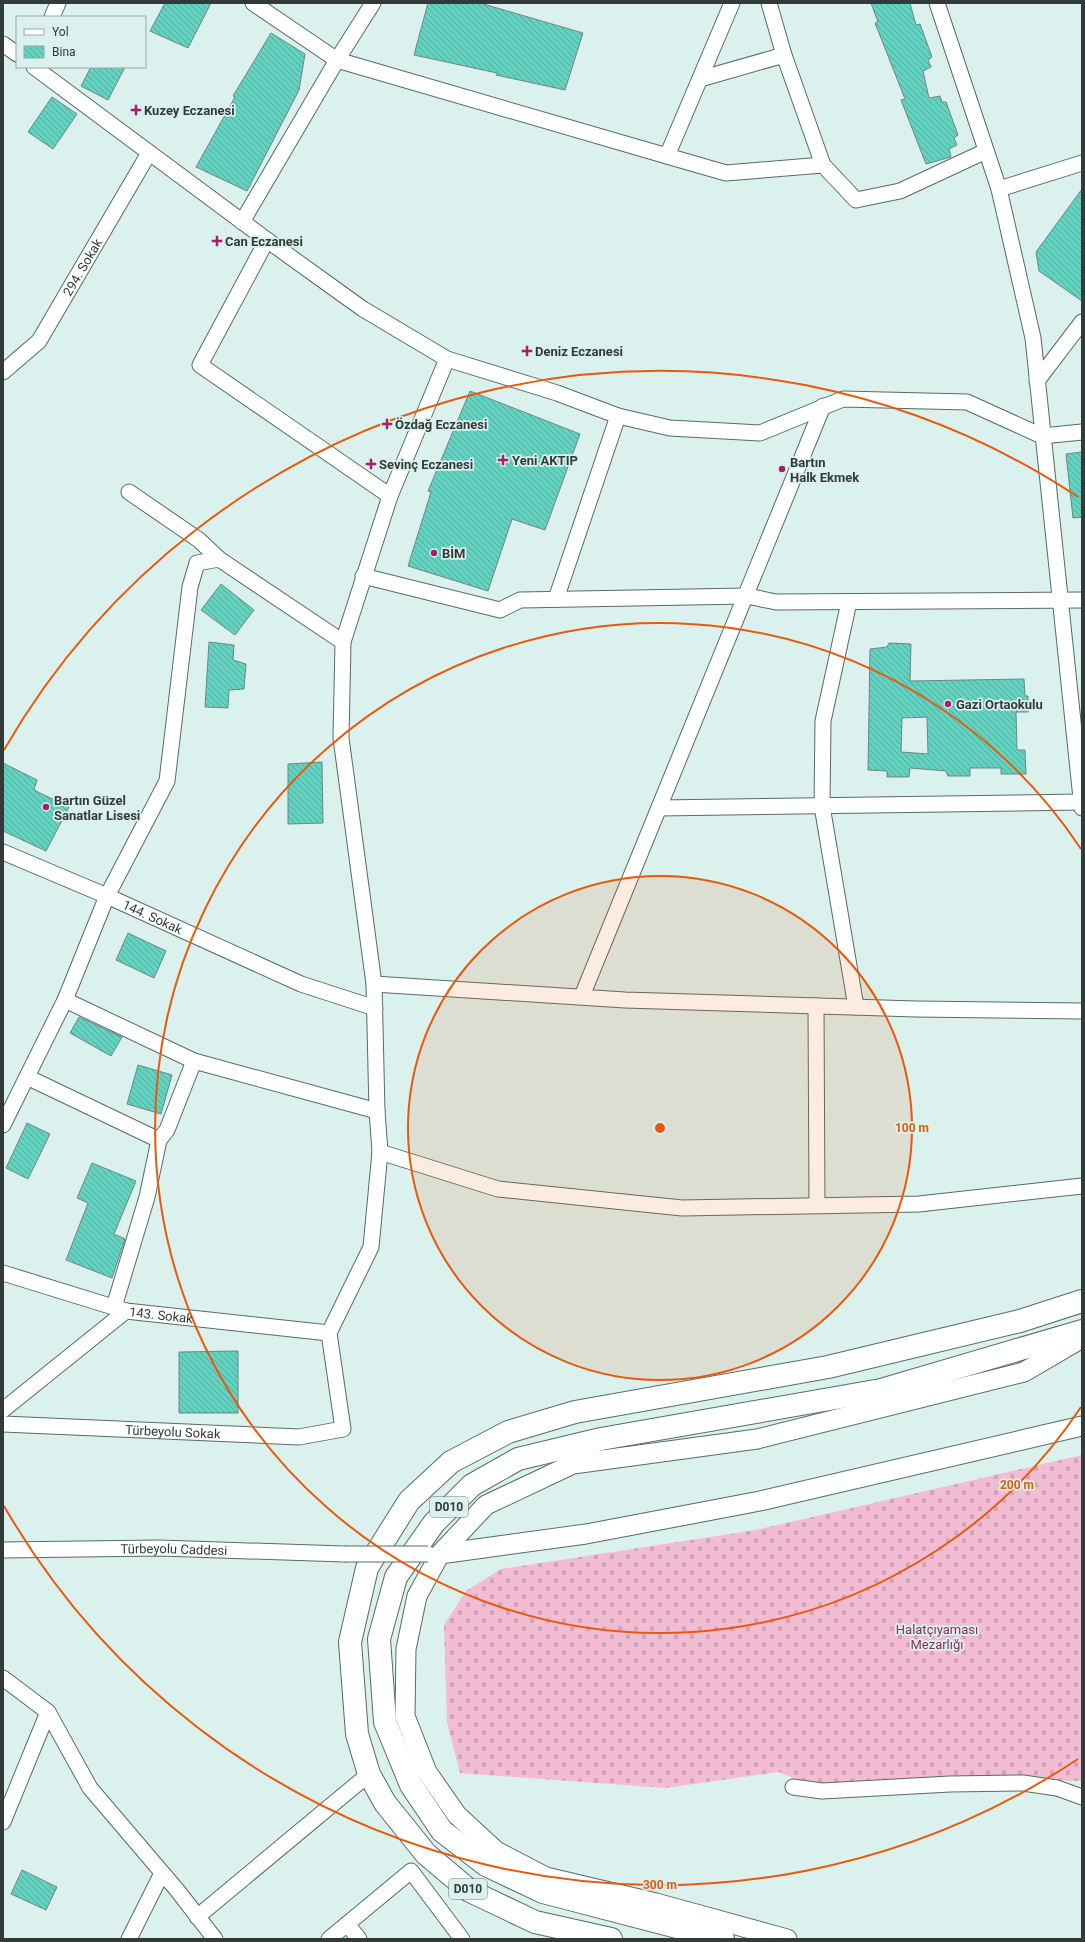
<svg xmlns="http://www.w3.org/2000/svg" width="1085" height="1942" viewBox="0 0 1085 1942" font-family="Roboto,sans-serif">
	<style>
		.cemetery { fill: url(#cemetery-stones) }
		.building { fill: url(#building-back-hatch); stroke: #718681; fill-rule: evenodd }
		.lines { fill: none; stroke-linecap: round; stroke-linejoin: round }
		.minor-casing { stroke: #576b67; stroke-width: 17 }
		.tertiary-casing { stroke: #576b67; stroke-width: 21 }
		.trunk-casing { stroke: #576b67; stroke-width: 24 }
		.minor { stroke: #fff; stroke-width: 15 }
		.tertiary { stroke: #fff; stroke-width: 19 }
		.trunk { stroke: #fff; stroke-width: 22 }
		.minor-bridge-casing { stroke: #576b67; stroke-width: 17; stroke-linecap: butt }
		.minor-bridge { stroke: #fff; stroke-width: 15 }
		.ring { fill: none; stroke: #e8590c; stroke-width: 2 }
		.poi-dot { fill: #a51f6b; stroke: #daf1ed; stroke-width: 1.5 }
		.labels { text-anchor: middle; stroke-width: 3.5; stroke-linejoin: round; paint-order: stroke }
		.shield { fill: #daf1ed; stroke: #647270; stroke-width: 1 }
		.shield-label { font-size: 12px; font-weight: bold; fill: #323b3a }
		.poi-label { font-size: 13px; font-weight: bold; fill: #323b3a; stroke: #daf1ed; text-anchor: start }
		.street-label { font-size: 13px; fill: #323b3a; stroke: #daf1ed }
		.park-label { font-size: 13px; fill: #8c2f5f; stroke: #daf1ed }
		.centre { fill: #e8590c; stroke: #daf1ed; stroke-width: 2 }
		.ring-label { font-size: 12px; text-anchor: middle; font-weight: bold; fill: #e8590c; stroke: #daf1ed; stroke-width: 3.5; stroke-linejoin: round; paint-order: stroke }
	</style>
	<defs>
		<pattern id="cemetery-stones" width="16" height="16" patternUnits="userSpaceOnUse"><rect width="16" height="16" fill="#f2bdd3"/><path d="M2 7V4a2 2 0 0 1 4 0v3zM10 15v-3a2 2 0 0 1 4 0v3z" fill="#d0a3b6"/></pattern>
		<pattern id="building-back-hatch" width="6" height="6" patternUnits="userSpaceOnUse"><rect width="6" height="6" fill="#63d2c1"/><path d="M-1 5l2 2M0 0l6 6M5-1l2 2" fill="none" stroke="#52ac9e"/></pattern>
	</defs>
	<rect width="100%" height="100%" fill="#daf1ed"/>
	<polygon class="cemetery" points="1082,1455 1082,1781 961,1779 813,1787 779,1772 665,1788 460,1773 447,1722 444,1625 466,1591 501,1569 756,1530"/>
	<g class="building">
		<polygon points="165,3 211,3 188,48 150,31"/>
		<polygon points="428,3 480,3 583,33 565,90 496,75 497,73 414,55"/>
		<polygon points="871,3 910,3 916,25 920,24 932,57 928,60 931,67 923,71 929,98 940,96 942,102 946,102 958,135 954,138 957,145 949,149 951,157 926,164 901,100 905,99 875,23 878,22"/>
		<polygon points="271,33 305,54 299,90 247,191 196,167 235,97 233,96"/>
		<polygon points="91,67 125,67 108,100 81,86"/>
		<polygon points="52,97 77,114 53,149 28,132"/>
		<polygon points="1082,189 1082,301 1039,271 1036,252"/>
		<polygon points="470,391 580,434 545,530 512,519 488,591 408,566 431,492 428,491"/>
		<polygon points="1082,452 1082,517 1073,518 1066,454"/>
		<polygon points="221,584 254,610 235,635 201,610"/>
		<polygon points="209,642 234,645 233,660 246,664 244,689 229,690 228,708 205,707"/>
		<path d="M889 643 911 644 910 681 1024 679 1025 696H1028V712H1016L1017 750H1025L1026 774H1001V768H970V776H948L946 771 910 768 909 777H887V771L868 770 870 649 887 647ZM927 717 928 754 901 752 902 718Z"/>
		<polygon points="322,762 323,823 288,824 288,764"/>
		<polygon points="3,763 37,780 34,790 69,807 46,851 3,831"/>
		<polygon points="128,933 166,951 154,978 116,960"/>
		<polygon points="79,1017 122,1037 111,1056 70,1033"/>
		<polygon points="138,1065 172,1075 161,1114 127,1104"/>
		<polygon points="27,1123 50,1134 28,1179 6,1168"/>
		<polygon points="92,1163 136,1181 114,1234 125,1239 112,1278 66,1260 88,1203 77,1198"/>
		<polygon points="238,1351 238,1413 179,1413 179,1352"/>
		<polygon points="22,1870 57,1887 46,1910 11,1894"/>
	</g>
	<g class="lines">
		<g class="minor-casing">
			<g id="minor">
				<polyline points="253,3 337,60 667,156 732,3"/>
				<polyline points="769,3 784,55 823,165 856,200 900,191 986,151"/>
				<polyline points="937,3 999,189 1033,338 1082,808"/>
				<polyline points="52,17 58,3"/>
				<polyline points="3,44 17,54"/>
				<polyline points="34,67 267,240 342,294 363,309 447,359 557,393 618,416 670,428 760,433 843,399 967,402 1042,436 1082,432"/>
				<polyline points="700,79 784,55"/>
				<polyline points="667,156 726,173 823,165"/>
				<polyline points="999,189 1082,163"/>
				<polyline points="242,222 337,60 373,3"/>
				<polyline points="267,240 200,365 390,496"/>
				<path id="s1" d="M3 372 39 341 149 153"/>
				<polyline points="1037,381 1082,322"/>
				<polyline points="129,492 199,540 219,559"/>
				<polyline points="363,576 500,610 520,600 747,596 776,602 1082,600"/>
				<polyline points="556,599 618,416"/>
				<polyline points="849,602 823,721 822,806 856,1007"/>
				<polyline points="659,808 1082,802"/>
				<path id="s2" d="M3 852 107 896 301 984 375 1008"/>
				<polyline points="374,984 625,1000 916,1009 1082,1011"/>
				<polyline points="582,996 823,406"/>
				<polyline points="65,1000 194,1061 377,1111"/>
				<polyline points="816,1006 817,1205"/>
				<polyline points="27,1077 159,1140"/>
				<polyline points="3,1125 65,1000 107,896 167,781 190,587 197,563 219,559 343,642"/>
				<polyline points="380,1152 498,1189 682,1208 919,1204 1082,1186"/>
				<path id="s3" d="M3 1273 126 1311 329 1333"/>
				<polyline points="114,1307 147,1197 159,1140 167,1130 194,1061"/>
				<polyline points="3,1410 126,1311"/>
				<path id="s4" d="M3 1424 299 1437 343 1429 329 1333 371 1247 380 1152 377 1111 374 984 341 738 343 642 390 496 447 359"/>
				<path id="s5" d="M3 1550 160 1548 344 1554"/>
				<polyline points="3,1678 48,1712 90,1788 177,1890 215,1939"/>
				<polyline points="793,1787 822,1791 950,1784 1023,1783 1057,1788 1082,1797"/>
				<polyline points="3,1822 48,1712"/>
				<polyline points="197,1917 369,1774"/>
				<polyline points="347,1924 359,1939"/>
				<polyline points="129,1939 162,1873"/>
				<polyline points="329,1939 411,1871 462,1939"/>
			</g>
		</g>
		<g class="tertiary-casing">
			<g id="tertiary">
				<polyline points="440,1554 586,1534 760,1501 1082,1426"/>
				<polyline points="787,1939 656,1903 546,1877 496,1851 457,1815 427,1772 405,1716 406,1649 417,1596 440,1554 486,1505 573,1464 757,1439 1024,1372 1082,1338"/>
			</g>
		</g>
		<g class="trunk-casing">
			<g id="trunk">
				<polyline points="611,1939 535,1922 470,1891 426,1854 385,1803 369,1774 357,1734 350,1642 367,1568 409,1501 451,1462 508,1432 575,1412 828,1367 1020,1321 1082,1301"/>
				<polyline points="723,1939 543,1892 486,1865 442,1831 411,1785 385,1722 379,1639 396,1577 434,1523 472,1485 518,1459 601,1439 881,1390 1082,1331"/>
			</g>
		</g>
		<use href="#minor" class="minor"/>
		<use href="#tertiary" class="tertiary"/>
		<use href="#trunk" class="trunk"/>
		<g class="minor-bridge-casing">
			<polyline id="minor-bridge" points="344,1554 428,1554"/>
		</g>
		<use href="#minor-bridge" class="minor-bridge"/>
	</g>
	<circle cx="660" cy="1128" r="252" fill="#e8590c" fill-opacity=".12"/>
	<g class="ring">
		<circle cx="660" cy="1128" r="252"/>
		<path d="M1081 1407A505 505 0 1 1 1081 849"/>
		<path d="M1078 1759A757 757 0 0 1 4 1506M4 750A757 757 0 0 1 1078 497"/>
	</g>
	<g class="poi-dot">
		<path d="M134 104h4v4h4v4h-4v4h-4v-4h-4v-4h4z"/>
		<path d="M215 235h4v4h4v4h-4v4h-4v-4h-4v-4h4z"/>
		<path d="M525 345h4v4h4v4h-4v4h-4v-4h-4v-4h4z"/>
		<path d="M385 418h4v4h4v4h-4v4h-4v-4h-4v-4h4z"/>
		<path d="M501 454h4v4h4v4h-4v4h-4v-4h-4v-4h4z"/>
		<path d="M369 458h4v4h4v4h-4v4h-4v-4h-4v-4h4z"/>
		<circle cx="782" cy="469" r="4"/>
		<circle cx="434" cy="553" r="4"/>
		<circle cx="948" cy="704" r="4"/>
		<circle cx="46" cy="807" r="4"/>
	</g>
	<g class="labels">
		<g class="shield">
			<rect x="430" y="1497" width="38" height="20" rx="3"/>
			<rect x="449" y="1879" width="38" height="20" rx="3"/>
		</g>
		<g class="shield-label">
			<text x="449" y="1511">D010</text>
			<text x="468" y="1893">D010</text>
		</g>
		<g class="poi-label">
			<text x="144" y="115">Kuzey Eczanesi</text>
			<text x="225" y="246">Can Eczanesi</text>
			<text x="535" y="356">Deniz Eczanesi</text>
			<text x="395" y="429">Özdağ Eczanesi</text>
			<text x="512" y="465">Yeni AKTIP</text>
			<text x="790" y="467">Bartın<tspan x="790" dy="15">Halk Ekmek</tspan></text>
			<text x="379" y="469">Sevinç Eczanesi</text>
			<text x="442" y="558">BİM</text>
			<text x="956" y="709">Gazi Ortaokulu</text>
			<text x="54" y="805">Bartın Güzel<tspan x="54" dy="15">Sanatlar Lisesi</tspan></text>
		</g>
		<g class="street-label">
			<text dy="5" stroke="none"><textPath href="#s1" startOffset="133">294. Sokak</textPath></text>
			<text dy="5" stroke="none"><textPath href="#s2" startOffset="163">144. Sokak</textPath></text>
			<text dy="5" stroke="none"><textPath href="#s3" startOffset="164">143. Sokak</textPath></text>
			<text dy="5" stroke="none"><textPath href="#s4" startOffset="170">Türbeyolu Sokak</textPath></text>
			<text dy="5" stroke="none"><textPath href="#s5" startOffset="171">Türbeyolu Caddesi</textPath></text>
		</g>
		<g class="park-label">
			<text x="937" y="1634">Halatçıyaması<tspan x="937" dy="15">Mezarlığı</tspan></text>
		</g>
	</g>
	<circle cx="660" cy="1128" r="6" class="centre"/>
	<g class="ring-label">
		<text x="912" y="1132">100 m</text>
		<text x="1017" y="1489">200 m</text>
		<text x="660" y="1889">300 m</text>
	</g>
	<rect width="1085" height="1942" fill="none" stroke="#323b3a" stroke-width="8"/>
	<rect x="16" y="16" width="130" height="52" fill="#daf1ed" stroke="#97a8a5"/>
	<rect x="24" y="29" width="20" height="6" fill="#ffffff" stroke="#97a8a5"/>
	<text x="52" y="36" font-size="12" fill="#323b3a">Yol</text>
	<rect x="24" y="46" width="20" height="12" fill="url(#building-back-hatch)" stroke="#97a8a5"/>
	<text x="52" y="56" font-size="12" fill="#323b3a">Bina</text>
</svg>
